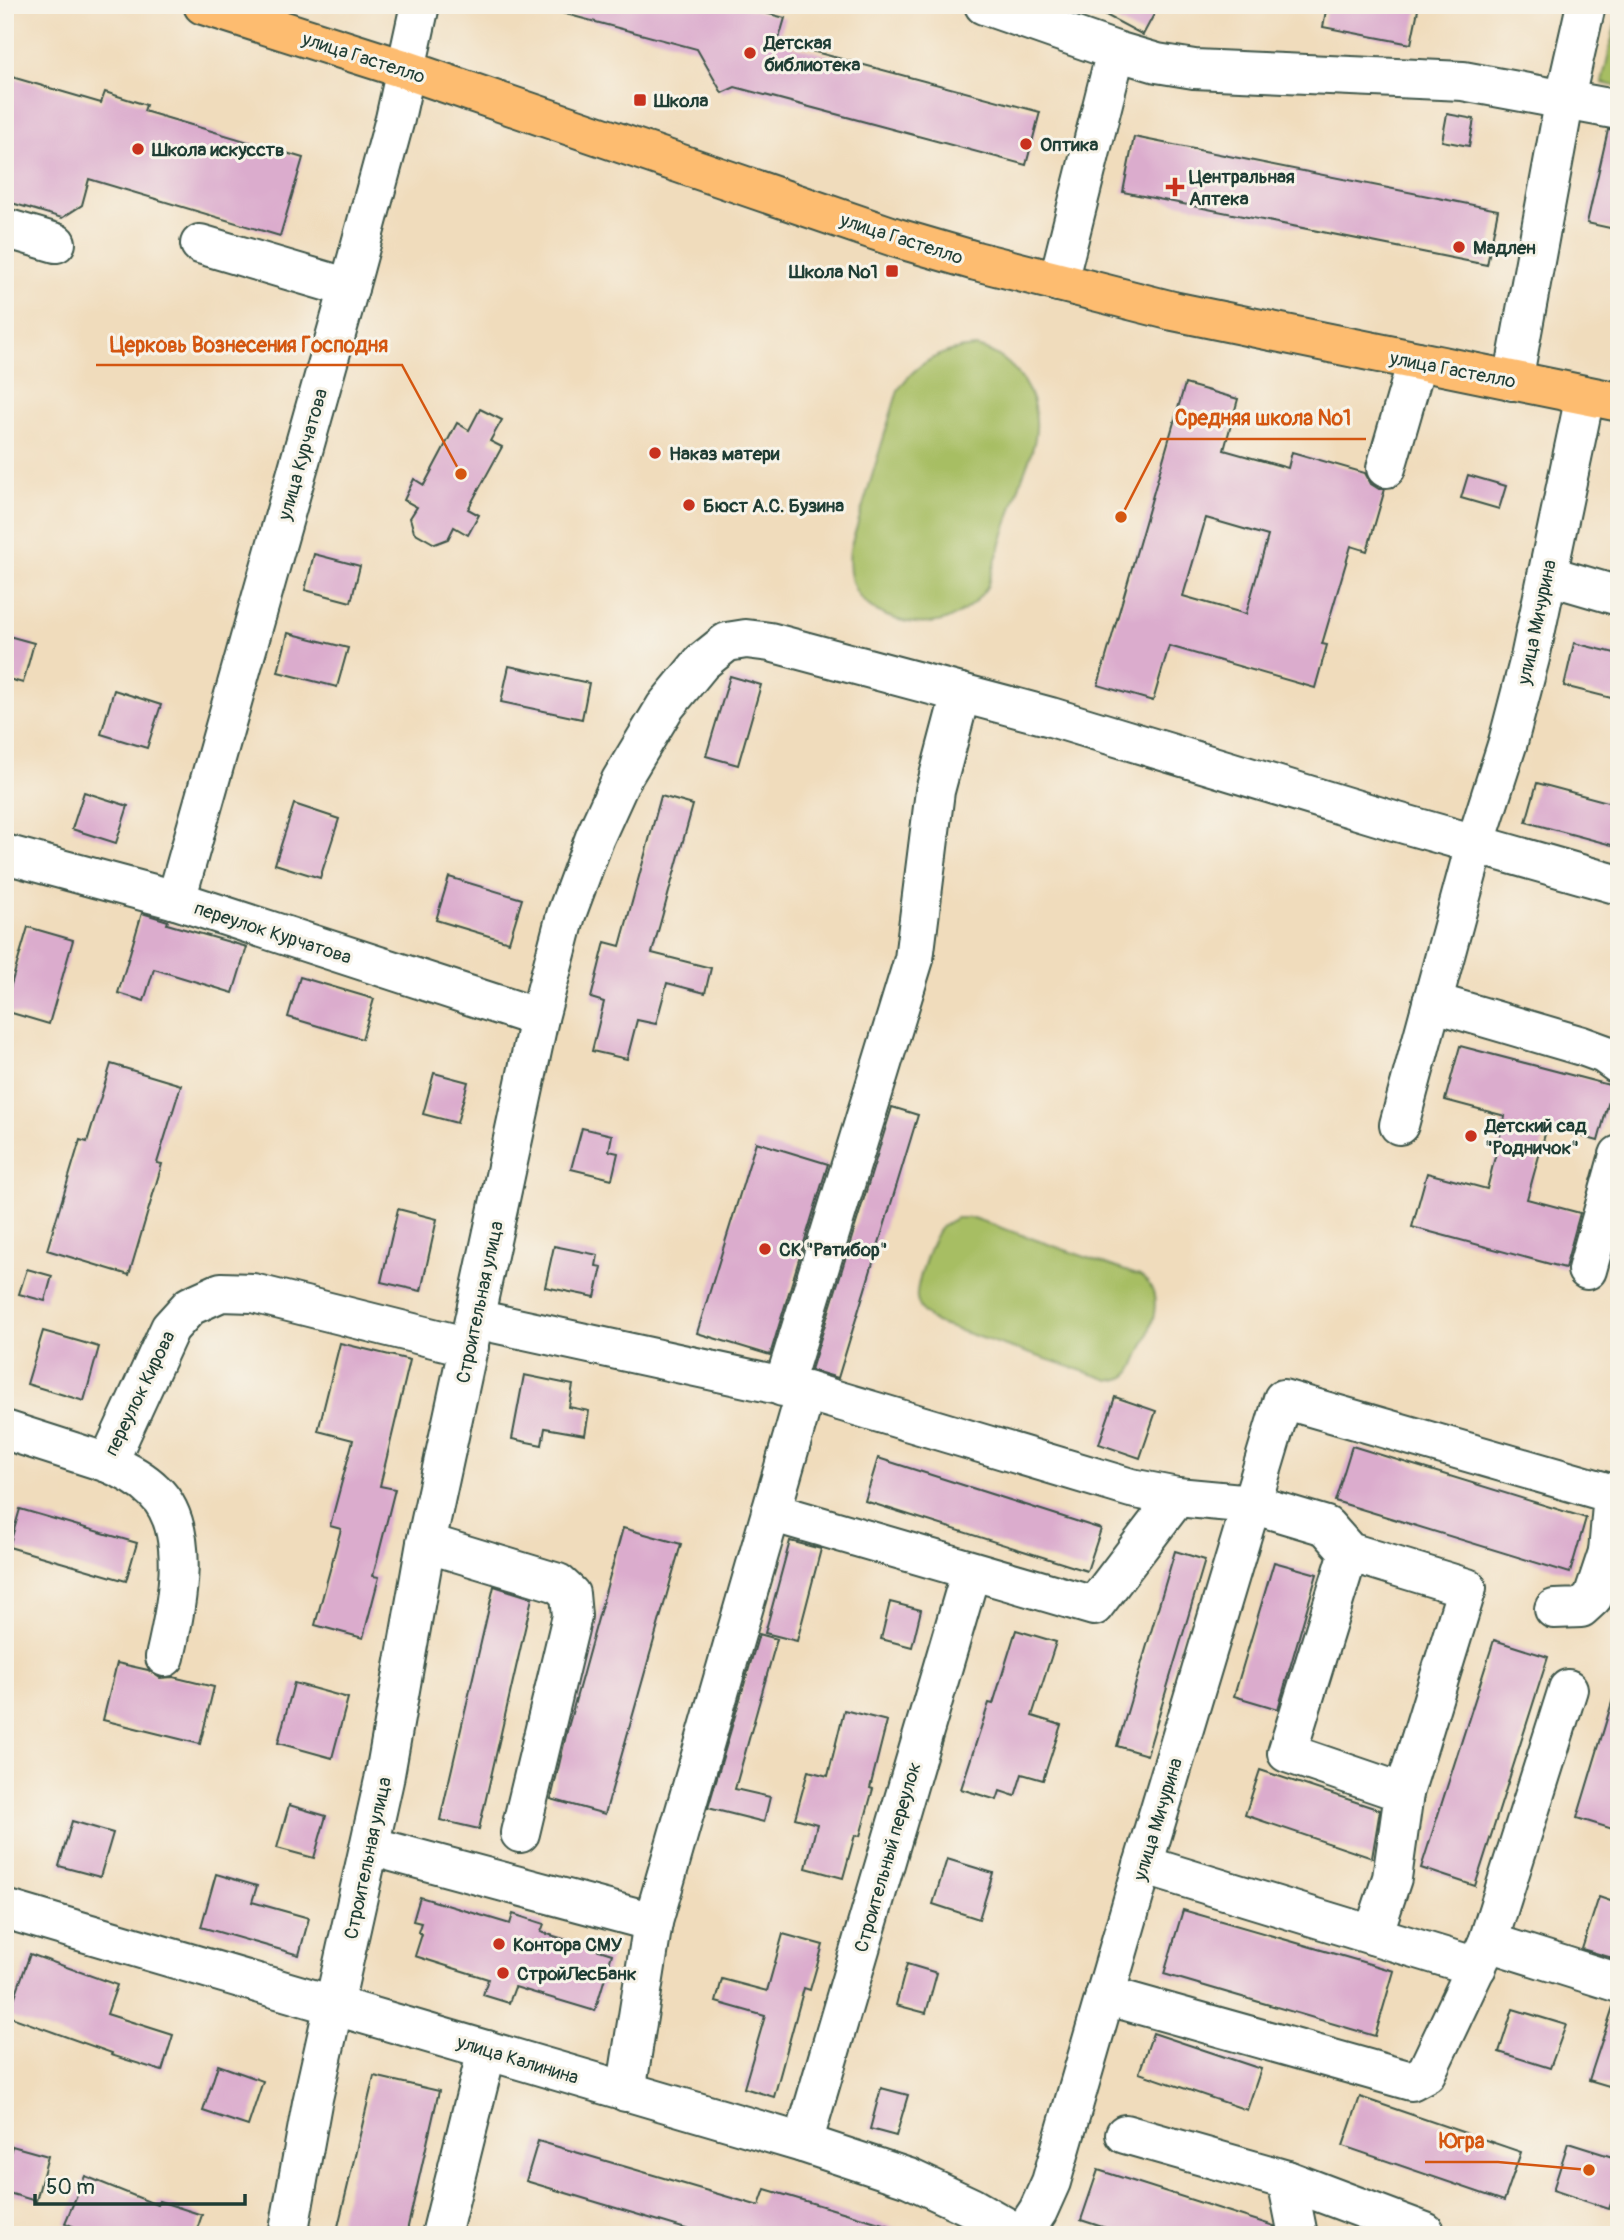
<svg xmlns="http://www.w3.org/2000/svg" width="1624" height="2240" viewBox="0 0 1624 2240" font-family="Pangolin,sans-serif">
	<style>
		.green { fill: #a7be63; stroke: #637e4c; stroke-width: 2 }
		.building { fill: #dbaccd; fill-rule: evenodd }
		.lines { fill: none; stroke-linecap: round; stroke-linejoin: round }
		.minor-casing { stroke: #3e5548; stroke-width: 42 }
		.major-casing { stroke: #3e5548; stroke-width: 42 }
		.minor { stroke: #fff; stroke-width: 38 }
		.major { stroke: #fdbc6f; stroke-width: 38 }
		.poi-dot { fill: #c8321e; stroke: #f7f3e8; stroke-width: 2.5 }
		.labels { text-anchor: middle; stroke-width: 6; stroke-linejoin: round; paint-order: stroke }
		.poi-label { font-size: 19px; font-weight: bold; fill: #1f3d34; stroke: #f7f3e8; text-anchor: start }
		.street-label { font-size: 19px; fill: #1f3d34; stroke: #f7f3e8 }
		.leader { fill: none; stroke: #d45610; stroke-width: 2.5 }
		.callout-dot { fill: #d45610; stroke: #f7f3e8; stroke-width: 2.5 }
		.callout-label { font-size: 21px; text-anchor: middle; font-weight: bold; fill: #d45610; stroke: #f7f3e8; stroke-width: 6; stroke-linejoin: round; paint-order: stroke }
	</style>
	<rect width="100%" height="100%" fill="#f7f3e8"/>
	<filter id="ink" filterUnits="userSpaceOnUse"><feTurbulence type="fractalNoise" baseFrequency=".0143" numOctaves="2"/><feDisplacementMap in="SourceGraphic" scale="14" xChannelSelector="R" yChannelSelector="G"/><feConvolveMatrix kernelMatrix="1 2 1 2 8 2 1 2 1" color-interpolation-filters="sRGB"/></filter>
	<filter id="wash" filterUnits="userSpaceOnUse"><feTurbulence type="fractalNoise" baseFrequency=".00686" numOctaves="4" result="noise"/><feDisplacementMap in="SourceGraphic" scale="28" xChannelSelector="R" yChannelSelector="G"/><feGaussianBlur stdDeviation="1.57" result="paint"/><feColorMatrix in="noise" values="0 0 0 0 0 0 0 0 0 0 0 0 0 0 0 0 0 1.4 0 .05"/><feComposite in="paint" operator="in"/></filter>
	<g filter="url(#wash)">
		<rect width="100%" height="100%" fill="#f0dcbc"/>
		<g class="green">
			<polygon points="1619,8 1619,87 1602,83"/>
			<path d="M976 347C1015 356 1042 397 1035 438 1033 453 1025 469 1020 484 1009 519 998 553 987 587 977 602 962 614 945 620 917 629 878 619 859 596 849 582 848 565 850 549L898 390C917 362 942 349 976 347Z"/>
			<path d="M956 1218H973L1140 1276C1167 1293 1151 1329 1140 1353 1137 1359 1135 1368 1130 1373 1125 1379 1117 1380 1110 1380L936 1323C927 1318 918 1308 917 1298 915 1287 930 1245 936 1235 940 1226 948 1222 956 1218Z"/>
		</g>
		<g id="blocks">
			<g class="building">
				<polygon points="563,5 734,5 785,18 778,42 1040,112 1026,165 735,87 722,93 697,49 562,13"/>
				<polygon points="1087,5 1159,5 1143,35"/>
				<polygon points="1327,5 1419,5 1411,44 1323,27"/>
				<polygon points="5,75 101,103 105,92 146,105 144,111 303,158 280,236 89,179 82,205 62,218 5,201"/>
				<polygon points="1447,114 1474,119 1469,146 1442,141"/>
				<polygon points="1608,130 1619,131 1619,230 1587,223"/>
				<polygon points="1134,137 1498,210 1487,265 1123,192"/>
				<path d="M1185 384 1238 399 1224 450 1288 468 1292 452 1365 473 1371 484 1379 489H1385L1367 551 1351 546 1322 644 1327 645 1315 688 1169 646 1153 701 1098 685ZM1206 518 1268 536 1246 614 1183 596Z"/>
				<polygon points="480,409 502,420 490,441 502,447 468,509 479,515 468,535 454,527 448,539 435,544 414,532 410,518 417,507 404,500 414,479 424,485 457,423 469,430"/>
				<polygon points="1468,475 1506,486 1499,509 1461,498"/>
				<polygon points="314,554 360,566 351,602 305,590"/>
				<polygon points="288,633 348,648 337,687 278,672"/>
				<polygon points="5,635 34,643 23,683 5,678"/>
				<polygon points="1574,643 1619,654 1619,700 1564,686"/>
				<polygon points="509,666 589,683 582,719 501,702"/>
				<polygon points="730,676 761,685 738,765 706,756"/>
				<polygon points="114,690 161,705 147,748 101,734"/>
				<polygon points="1537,783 1619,805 1619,847 1526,822"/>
				<polygon points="84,792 128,806 116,843 72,829"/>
				<polygon points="661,796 693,805 652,953 711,968 705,993 667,983 656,1024 637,1020 627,1059 592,1051 604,1002 591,998 605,942 620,946"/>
				<polygon points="294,804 339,819 320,878 275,864"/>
				<polygon points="449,877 522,899 509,942 436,920"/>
				<polygon points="142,913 168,921 167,924 247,947 233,993 154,969 144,1001 118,993"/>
				<polygon points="28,927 73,940 49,1024 5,1011 5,1005"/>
				<polygon points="300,977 374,999 362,1039 288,1017"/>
				<polygon points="1460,1046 1613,1086 1598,1141 1547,1127 1527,1199 1580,1213 1565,1268 1412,1227 1427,1173 1487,1189 1505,1116 1445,1100"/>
				<polygon points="111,1064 181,1085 157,1163 162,1164 129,1275 47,1250 80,1140 87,1142"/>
				<polygon points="434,1073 468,1082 457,1123 423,1114"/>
				<polygon points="892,1107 918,1115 838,1378 811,1370"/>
				<polygon points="582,1128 612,1135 609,1151 618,1153 612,1179 571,1169"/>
				<polygon points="756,1142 828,1164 770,1355 697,1333"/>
				<polygon points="398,1209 437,1219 421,1291 381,1282"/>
				<polygon points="554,1246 598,1255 596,1266 602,1267 595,1297 545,1287"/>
				<polygon points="27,1269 52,1276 45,1301 19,1294"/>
				<polygon points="43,1331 99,1347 84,1401 27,1384"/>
				<polygon points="340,1343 410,1360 380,1486 395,1489 373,1576 379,1577 363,1638 315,1625 341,1529 330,1526 353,1440 318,1431"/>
				<polygon points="524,1375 573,1385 569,1407 589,1411 585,1435 545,1428 542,1445 512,1439"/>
				<polygon points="1115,1397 1156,1411 1140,1458 1099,1444"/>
				<polygon points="1352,1446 1586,1518 1570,1573 1335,1501"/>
				<polygon points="878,1458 1101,1529 1087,1571 865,1501"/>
				<polygon points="20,1509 137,1543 126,1581 9,1547"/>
				<polygon points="623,1528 681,1544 605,1814 551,1799 567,1731"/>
				<polygon points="790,1541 821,1549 797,1641 765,1633"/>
				<polygon points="1175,1551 1205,1560 1147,1755 1117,1746"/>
				<polygon points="1274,1562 1317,1574 1278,1709 1234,1696"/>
				<polygon points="494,1586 532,1598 479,1829 440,1820"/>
				<polygon points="890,1602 921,1610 912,1647 881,1639"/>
				<polygon points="1016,1630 1056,1642 1032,1716 1061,1725 1043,1780 1022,1774 1015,1796 1000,1791 997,1800 961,1789 989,1703 993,1704"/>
				<polygon points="759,1634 777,1639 735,1789 770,1797 764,1822 708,1808"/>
				<polygon points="1494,1640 1548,1657 1475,1886 1421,1868"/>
				<polygon points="117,1663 148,1670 160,1678 173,1677 214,1687 200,1744 103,1720"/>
				<polygon points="294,1683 348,1698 332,1758 278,1743"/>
				<polygon points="1613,1699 1619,1700 1619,1831 1577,1818"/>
				<polygon points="844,1710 887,1721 870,1788 873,1789 860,1836 855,1835 843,1878 806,1868 817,1824 795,1818 808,1771 828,1776"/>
				<polygon points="1260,1770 1380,1810 1372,1858 1245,1815"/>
				<polygon points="289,1805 326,1816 314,1858 277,1848"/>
				<polygon points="72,1821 113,1833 100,1877 59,1866"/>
				<polygon points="947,1859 993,1873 979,1919 933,1904"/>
				<polygon points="216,1874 257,1886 252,1902 309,1918 299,1955 201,1927"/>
				<polygon points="420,1897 510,1924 513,1914 544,1924 541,1932 612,1954 595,2011 515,1987 509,2003 483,1995 488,1979 415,1956 422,1934 418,1932 421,1923 413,1921"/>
				<polygon points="1599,1897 1619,1904 1619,1960 1582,1949"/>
				<polygon points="1183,1910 1394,1971 1375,2036 1164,1974"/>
				<polygon points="783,1934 823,1945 810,1990 804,1988 774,2097 744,2088 765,2016 716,2002 722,1979 767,1991"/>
				<polygon points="30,1954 117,1985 107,2014 173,2035 162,2071 111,2055 112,2053 8,2016"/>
				<polygon points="907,1964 937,1973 926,2013 896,2005"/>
				<polygon points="1614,2004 1619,2004 1619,2089 1589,2080"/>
				<polygon points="1513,2009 1566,2025 1550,2068 1499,2052"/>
				<polygon points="1153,2033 1261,2069 1247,2110 1139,2073"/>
				<polygon points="218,2065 263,2081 248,2126 203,2111"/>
				<polygon points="374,2076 439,2091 406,2235 336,2235"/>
				<polygon points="881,2088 908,2095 896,2136 870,2129"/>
				<polygon points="1360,2097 1521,2152 1504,2201 1343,2146"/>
				<polygon points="538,2141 759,2206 765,2189 900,2229 899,2235 771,2235 752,2229 750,2235 706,2235 526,2181"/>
				<polygon points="1568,2143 1619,2159 1619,2181 1609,2209 1553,2190"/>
				<polygon points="12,2146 48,2156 36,2201 5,2192 5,2172"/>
				<polygon points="1098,2170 1274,2226 1276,2235 1127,2235 1081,2220"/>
				<polygon points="85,2176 157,2205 159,2201 202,2215 195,2235 93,2235 65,2223"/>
			</g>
		</g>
	</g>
	<g filter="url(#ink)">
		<use href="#blocks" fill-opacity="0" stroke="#3e5548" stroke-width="2"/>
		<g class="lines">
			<g class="minor-casing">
				<g id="minor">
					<polyline points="984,5 1116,51 1058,282"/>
					<polyline points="1116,51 1157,63 1194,69 1463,81 1619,110"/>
					<polyline points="5,228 56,243"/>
					<polyline points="200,244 349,288"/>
					<polyline points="1513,381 1565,98 1586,5"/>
					<polyline points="1386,468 1417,361"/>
					<polyline points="1547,575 1619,596"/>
					<polyline points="5,854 176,900 539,1018"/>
					<polyline points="176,900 349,288 395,119 420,5"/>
					<polyline points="1432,1002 1582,1046 1604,1054 1619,1065"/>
					<polyline points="1399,1125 1475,845 1508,742 1530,658 1585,396"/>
					<polyline points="1587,1270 1619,1155"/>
					<polyline points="475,1319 806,1391 1131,1488 1177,1497 1252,1504 1326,1526 1349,1552 1467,1588 1404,1793 1287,1753 1349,1552"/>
					<polyline points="783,1387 914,959 935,791 961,693"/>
					<polyline points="5,1430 108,1463 170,1328 190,1306 221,1292 253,1293 469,1347"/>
					<path d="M108 1463C125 1470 141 1478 154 1491 194 1528 176 1610 165 1657"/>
					<polyline points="771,1512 1094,1606 1177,1497"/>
					<polyline points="426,1543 558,1583 570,1594 572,1616 520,1833"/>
					<polyline points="1554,1609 1581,1608 1593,1597 1608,1552"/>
					<polyline points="370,1846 653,1922"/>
					<polyline points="1143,1865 1477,1967"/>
					<polyline points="5,1909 803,2143 909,2178 971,2207 1020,2235"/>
					<polyline points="1373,1935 1392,1878 1404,1793"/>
					<polyline points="1488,1942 1619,1983"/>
					<polyline points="1105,1995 1411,2081 1426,2073 1488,1942 1568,1689"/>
					<polyline points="626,2092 653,1922 806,1391"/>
					<polyline points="1125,2134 1287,2180 1298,2235"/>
					<polyline points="803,2143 971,1571"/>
					<polyline points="1287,2180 1425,2232 1426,2235"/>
					<polyline points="288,2235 312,2103 384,1780 426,1543 539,1018 566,915 595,837 621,780 665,707 702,662 727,642 746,639 770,642 1051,717 1394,821 1619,885"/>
					<polyline points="441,2235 487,2050"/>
					<polyline points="1022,2235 1038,2211 1051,2182 1143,1865 1283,1399 1613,1494 1608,1552 1619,1557"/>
				</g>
			</g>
			<g class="major-casing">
				<polyline id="major" points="203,5 404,69 897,238 976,261 1173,311 1619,402"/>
			</g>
			<use href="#minor" class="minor"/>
			<use href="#major" class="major"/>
		</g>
	</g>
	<g class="poi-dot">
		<circle cx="750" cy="53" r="7"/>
		<rect x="633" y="93" width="14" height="14" rx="3.5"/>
		<circle cx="1026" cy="144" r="7"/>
		<circle cx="138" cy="149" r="7"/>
		<path d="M1171.5 176.5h7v7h7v7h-7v7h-7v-7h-7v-7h7z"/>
		<circle cx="1459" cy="247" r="7"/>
		<rect x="885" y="264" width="14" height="14" rx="3.5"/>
		<circle cx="655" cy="453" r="7"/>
		<circle cx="689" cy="505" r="7"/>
		<circle cx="1471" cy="1136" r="7"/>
		<circle cx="765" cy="1249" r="7"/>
		<circle cx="499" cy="1944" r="7"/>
		<circle cx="503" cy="1973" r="7"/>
	</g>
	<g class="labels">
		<g class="poi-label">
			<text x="764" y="49">Детская<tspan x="764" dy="22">библиотека</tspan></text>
			<text x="654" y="107">Школа</text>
			<text x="1040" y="151">Оптика</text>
			<text x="152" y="156">Школа искусств</text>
			<text x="1189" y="183">Центральная<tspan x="1189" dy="22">Аптека</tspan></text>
			<text x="1473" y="254">Мадлен</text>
			<text x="878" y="278" text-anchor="end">Школа №1</text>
			<text x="669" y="460">Наказ матери</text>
			<text x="703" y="512">Бюст А.С. Бузина</text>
			<text x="1485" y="1132">Детский сад<tspan x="1485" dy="22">"Родничок"</tspan></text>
			<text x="779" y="1256">СК "Ратибор"</text>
			<text x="513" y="1951">Контора СМУ</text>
			<text x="517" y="1980">СтройЛесБанк</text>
		</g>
		<g class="street-label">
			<text transform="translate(364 57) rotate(18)" y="7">улица Гастелло</text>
			<text transform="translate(902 238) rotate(18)" y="7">улица Гастелло</text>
			<text transform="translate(1453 369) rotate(11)" y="7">улица Гастелло</text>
			<text transform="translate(302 454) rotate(-74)" y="7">улица Курчатова</text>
			<text transform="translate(1536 622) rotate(-78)" y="7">улица Мичурина</text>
			<text transform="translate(273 932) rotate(18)" y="7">переулок Курчатова</text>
			<text transform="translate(479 1302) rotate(-78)" y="7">Строительная улица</text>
			<text transform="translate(139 1393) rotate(-64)" y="7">переулок Кирова</text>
			<text transform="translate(1157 1819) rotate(-73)" y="7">улица Мичурина</text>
			<text transform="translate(887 1857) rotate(-74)" y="7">Строительный переулок</text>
			<text transform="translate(367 1858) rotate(-78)" y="7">Строительная улица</text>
			<text transform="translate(518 2059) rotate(17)" y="7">улица Калинина</text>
		</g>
	</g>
	<path class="leader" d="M461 474L402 365H96M1121 517L1161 439H1366M1589 2170L1498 2162H1425"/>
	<g class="callout-dot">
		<circle cx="461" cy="474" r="7"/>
		<circle cx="1121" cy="517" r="7"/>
		<circle cx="1589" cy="2170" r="7"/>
	</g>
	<g class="callout-label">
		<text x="249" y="352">Церковь Вознесения Господня</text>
		<text x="1263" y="425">Средняя школа №1</text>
		<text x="1462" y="2148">Югра</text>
	</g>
	<rect width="1624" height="2240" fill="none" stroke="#f7f3e8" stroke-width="28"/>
	<path d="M35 2194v10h210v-10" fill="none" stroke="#1f3d34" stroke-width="3.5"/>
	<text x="46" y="2194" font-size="21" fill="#1f3d34" stroke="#f7f3e8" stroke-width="5" paint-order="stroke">50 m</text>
</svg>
